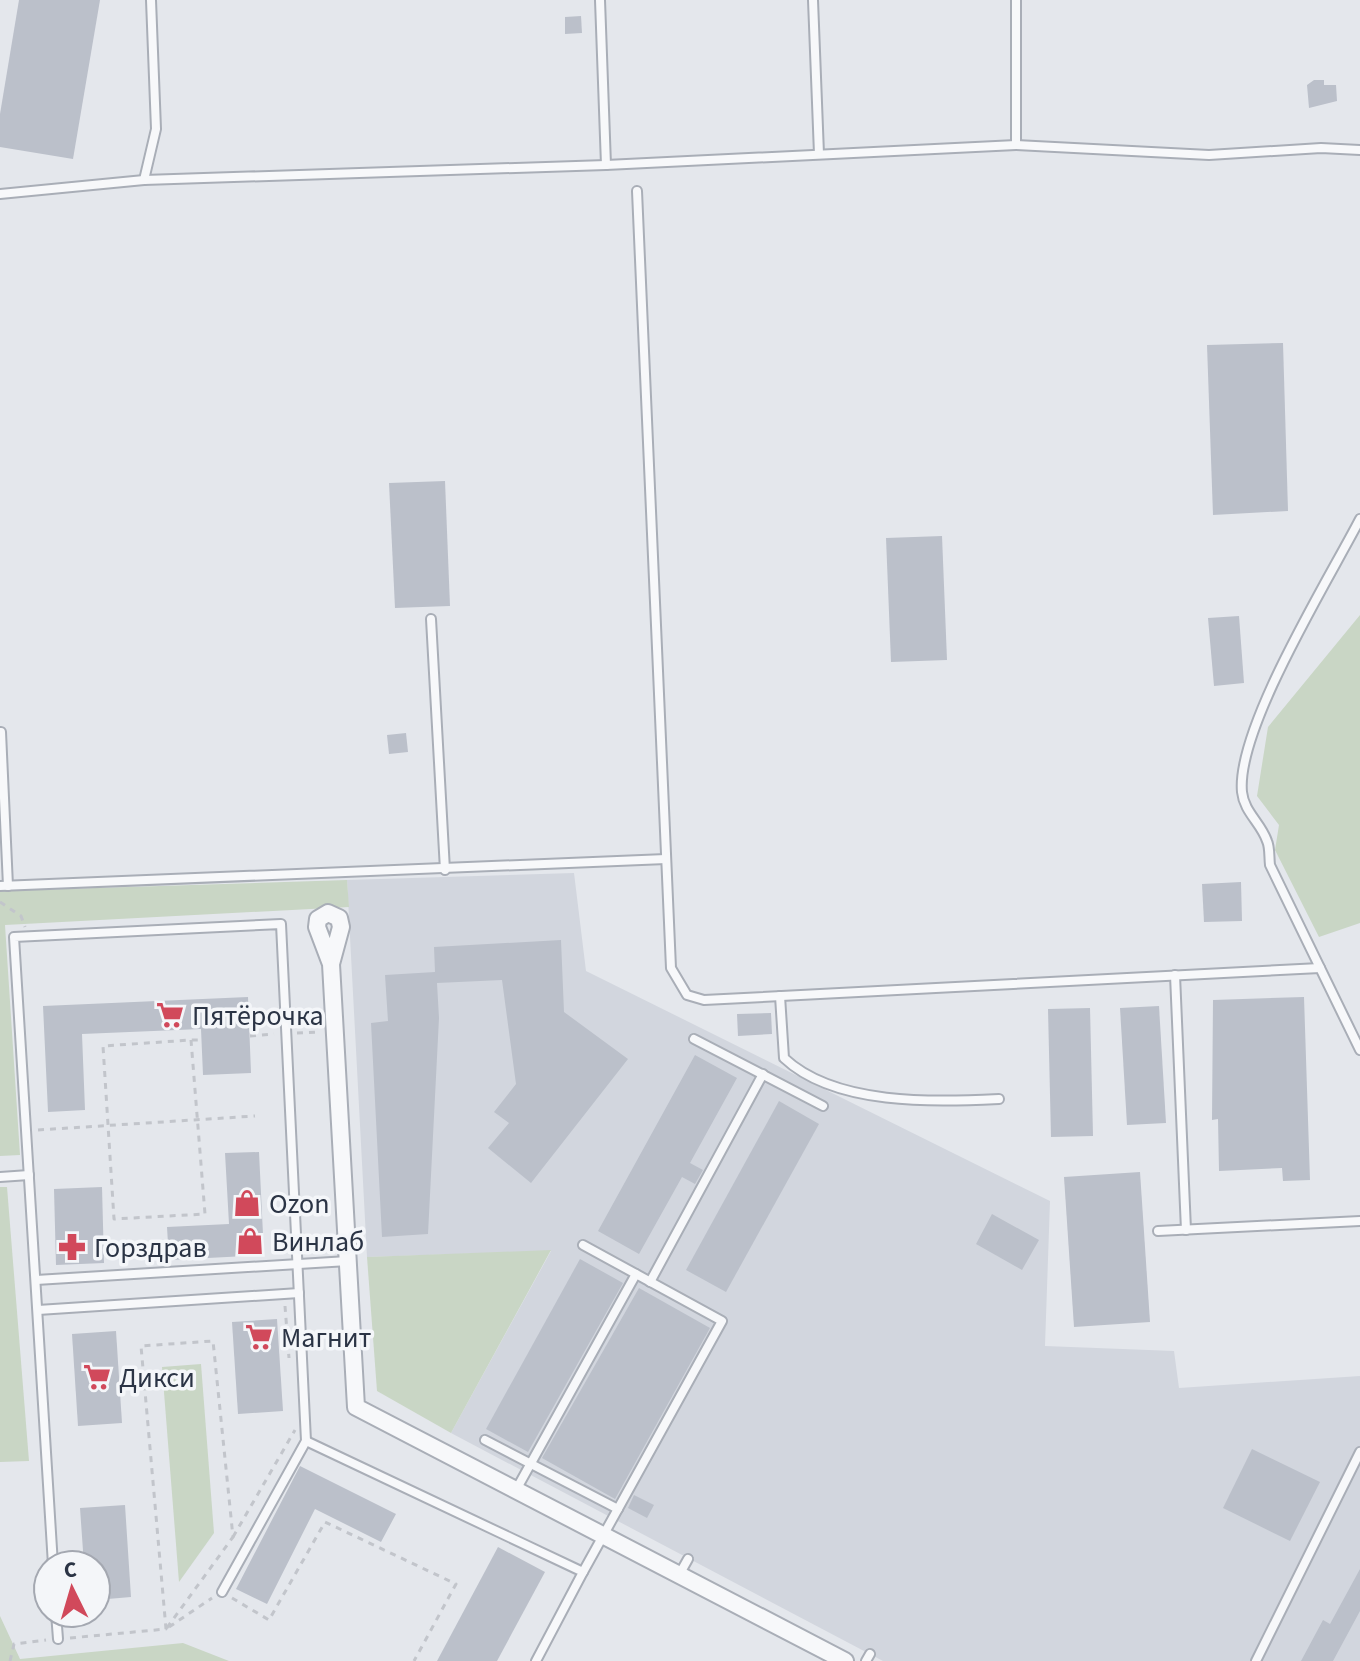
<svg xmlns="http://www.w3.org/2000/svg" width="1360" height="1661" viewBox="0 0 1360 1661" font-family="'Source Sans 3',sans-serif">
	<style>
		.built { fill: #d2d6de }
		.green { fill: #c9d6c5 }
		.building { fill: #bbc0ca }
		.lines { fill: none; stroke-linecap: round; stroke-linejoin: round }
		.service-casing { stroke: #a9aeb7; stroke-width: 12 }
		.minor-casing { stroke: #a9aeb7; stroke-width: 20 }
		.path { stroke: #c2c5cb; stroke-width: 3; stroke-dasharray: 6 6; stroke-linecap: butt }
		.service { stroke: #f7f8fa; stroke-width: 8 }
		.minor { stroke: #f7f8fa; stroke-width: 16 }
		.labels { text-anchor: middle; stroke-width: 7; stroke-linejoin: round; paint-order: stroke }
		.poi-label { font-size: 28px; fill: #2b3445; stroke: #f4f6f9; text-anchor: start }
	</style>
	<rect width="100%" height="100%" fill="#e4e7ec"/>
	<polygon class="built" points="574,873 586,971 1050,1201 1045,1346 1174,1351 1179,1388 1360,1376 1360,1661 883,1661 451,1433 551,1251 367,1257 347,880"/>
	<g class="green">
		<polygon points="1360,615 1360,923 1319,937 1275,850 1279,825 1257,796 1268,727"/>
		<polygon points="347,880 349,907 5,925 20,1155 0,1156 0,891"/>
		<polygon points="0,1187 7,1187 29,1461 0,1462"/>
		<polygon points="551,1250 451,1433 377,1391 367,1257"/>
		<polygon points="201,1364 214,1533 179,1582 162,1367"/>
		<polygon points="0,1616 20,1659 183,1643 229,1661 0,1661"/>
	</g>
	<g class="building">
		<polygon points="19,0 100,0 73,159 0,147 0,114"/>
		<polygon points="581,16 582,33 565,34 565,17"/>
		<polygon points="1314,80 1324,80 1324,85 1336,85 1337,101 1309,108 1307,85"/>
		<polygon points="1283,343 1288,511 1213,515 1207,345"/>
		<polygon points="445,481 450,606 395,608 389,483"/>
		<polygon points="942,536 947,660 891,662 886,538"/>
		<polygon points="1239,616 1244,683 1214,686 1208,618"/>
		<polygon points="406,733 408,752 389,754 387,735"/>
		<polygon points="1241,882 1242,921 1204,922 1202,884"/>
		<polygon points="561,940 564,1012 628,1059 531,1183 488,1148 509,1123 494,1112 516,1084 502,980 437,983 439,1018 428,1234 382,1237 371,1023 388,1021 385,975 435,972 434,947"/>
		<polygon points="248,997 251,1073 203,1075 201,1029 82,1034 85,1110 48,1112 43,1006"/>
		<polygon points="1304,997 1310,1180 1283,1181 1282,1168 1219,1171 1218,1119 1212,1120 1213,1000"/>
		<polygon points="1159,1006 1166,1123 1127,1125 1120,1008"/>
		<polygon points="1090,1008 1093,1136 1051,1137 1048,1009"/>
		<polygon points="771,1013 772,1034 738,1036 737,1014"/>
		<polygon points="695,1055 737,1078 690,1163 703,1170 695,1184 682,1177 639,1254 598,1231"/>
		<polygon points="779,1101 819,1124 726,1292 686,1270"/>
		<polygon points="259,1152 264,1255 169,1260 167,1227 229,1224 225,1153"/>
		<polygon points="1140,1172 1150,1322 1074,1327 1064,1177"/>
		<polygon points="102,1187 104,1263 56,1265 54,1189"/>
		<polygon points="992,1214 1039,1240 1022,1270 976,1244"/>
		<polygon points="580,1259 623,1283 528,1452 486,1429"/>
		<polygon points="639,1288 710,1328 615,1499 542,1458"/>
		<polygon points="277,1319 283,1411 238,1414 232,1322"/>
		<polygon points="116,1331 122,1423 78,1426 72,1334"/>
		<polygon points="1252,1449 1320,1482 1290,1541 1223,1508"/>
		<polygon points="300,1466 396,1514 381,1542 315,1509 267,1604 236,1589"/>
		<polygon points="634,1495 654,1505 647,1518 628,1508"/>
		<polygon points="125,1505 131,1597 96,1600 96,1565 84,1565 80,1508"/>
		<polygon points="498,1547 545,1572 497,1661 437,1661"/>
		<polygon points="1360,1569 1360,1611 1333,1661 1301,1661 1323,1620 1330,1624"/>
	</g>
	<g class="lines">
		<g class="service-casing">
			<g id="service">
				<polyline points="600,0 606,165"/>
				<polyline points="813,0 819,154"/>
				<polyline points="1016,0 1016,145"/>
				<polyline points="144,180 156,129 151,0"/>
				<polyline points="637,191 671,968 687,995 704,1000 1320,968"/>
				<polyline points="0,194 144,180 606,165 1016,145 1209,155 1321,148 1360,150"/>
				<path d="M1360 519C1329 579 1236 729 1242 792 1244 812 1261 823 1267 841 1270 847 1269 857 1270 865L1360 1050"/>
				<polyline points="431,619 445,870"/>
				<polyline points="1,732 8,886"/>
				<polyline points="0,886 666,859"/>
				<polyline points="1175,975 1186,1230"/>
				<path d="M780 996 784 1058C835 1106 934 1102 999 1099"/>
				<polyline points="694,1039 823,1106"/>
				<polyline points="0,1177 29,1175"/>
				<polyline points="1158,1231 1360,1221"/>
				<polyline points="583,1245 722,1321 583,1572"/>
				<polyline points="36,1280 348,1261"/>
				<polyline points="650,1282 763,1074"/>
				<polyline points="38,1310 299,1293"/>
				<polyline points="485,1440 618,1509"/>
				<polyline points="306,1441 583,1572 536,1661"/>
				<polyline points="516,1490 636,1274"/>
				<polyline points="53,1565 14,937 281,924 306,1441 222,1592"/>
				<polyline points="679,1575 688,1559"/>
				<polyline points="56,1613 58,1639"/>
				<polyline points="866,1661 870,1654"/>
				<polyline points="1256,1661 1360,1452"/>
			</g>
		</g>
		<g class="minor-casing">
			<polyline id="minor" points="331,964 317,927 318,919 328,913 339,918 341,927 331,964 356,1407 845,1661"/>
		</g>
		<g class="path">
			<polyline points="0,902 21,916 25,927"/>
			<polyline points="297,1033 319,1032"/>
			<polyline points="250,1036 274,1034"/>
			<polyline points="191,1040 205,1214 114,1219 103,1046 191,1040 202,1040"/>
			<polyline points="38,1130 255,1116"/>
			<polyline points="285,1306 289,1358"/>
			<polyline points="233,1537 295,1430"/>
			<polyline points="232,1598 269,1620 325,1522 456,1584 414,1661"/>
			<polyline points="169,1627 212,1598"/>
			<polyline points="70,1638 166,1629 141,1346 213,1341 233,1537 166,1629"/>
			<polyline points="10,1661 14,1644 46,1640"/>
		</g>
		<use href="#service" class="service"/>
		<use href="#minor" class="minor"/>
	</g>
	<defs>
		<g id="supermarket-bare" transform="scale(2.16)"><path d="M-6-5.5h2.5l.6 2H6L4.5 2H-2.5L-4.4-4H-6ZM-1.5 3.2a1.3 1.3 0 1 0 .1 0ZM3 3.2a1.3 1.3 0 1 0 .1 0Z" fill="#d1495b" stroke="#f4f6f9" stroke-width="2.5" paint-order="stroke"/></g>
		<g id="shop-bare" transform="scale(2.16)"><path d="M-5-2.5h2.3a2.7 3.5 0 0 1 5.4 0H5L5.5 6h-11ZM-1.5-2.5h3a1.5 2.3 0 0 0-3 0Z" fill="#d1495b" stroke="#f4f6f9" stroke-width="2.5" paint-order="stroke"/></g>
		<g id="pharmacy-bare" transform="scale(2.16)"><path d="M-2-6h4v4h4v4h-4v4h-4v-4h-4v-4h4Z" fill="#d1495b" stroke="#f4f6f9" stroke-width="2.5" paint-order="stroke"/></g>
	</defs>
	<g fill-rule="evenodd">
		<use href="#supermarket-bare" x="170" y="1015"/>
		<use href="#shop-bare" x="247" y="1203"/>
		<use href="#shop-bare" x="250" y="1241"/>
		<use href="#pharmacy-bare" x="72" y="1247"/>
		<use href="#supermarket-bare" x="259" y="1337"/>
		<use href="#supermarket-bare" x="97" y="1377"/>
	</g>
	<g class="labels">
		<g class="poi-label">
			<text x="192" y="1025">Пятёрочка</text>
			<text x="269" y="1213">Ozon</text>
			<text x="272" y="1251">Винлаб</text>
			<text x="94" y="1257">Горздрав</text>
			<text x="281" y="1347">Магнит</text>
			<text x="119" y="1387">Дикси</text>
		</g>
	</g>
	<g transform="translate(72 1589) rotate(355)"><circle r="38" fill="#f4f6f9" stroke="#a4a8b1" stroke-width="2"/>
	<path d="M0-6L14 30L0 20L-14 30Z" fill="#d1495b"/>
	<text y="-12" font-size="22" font-weight="bold" text-anchor="middle" fill="#2b3445">С</text>
	</g>
</svg>
